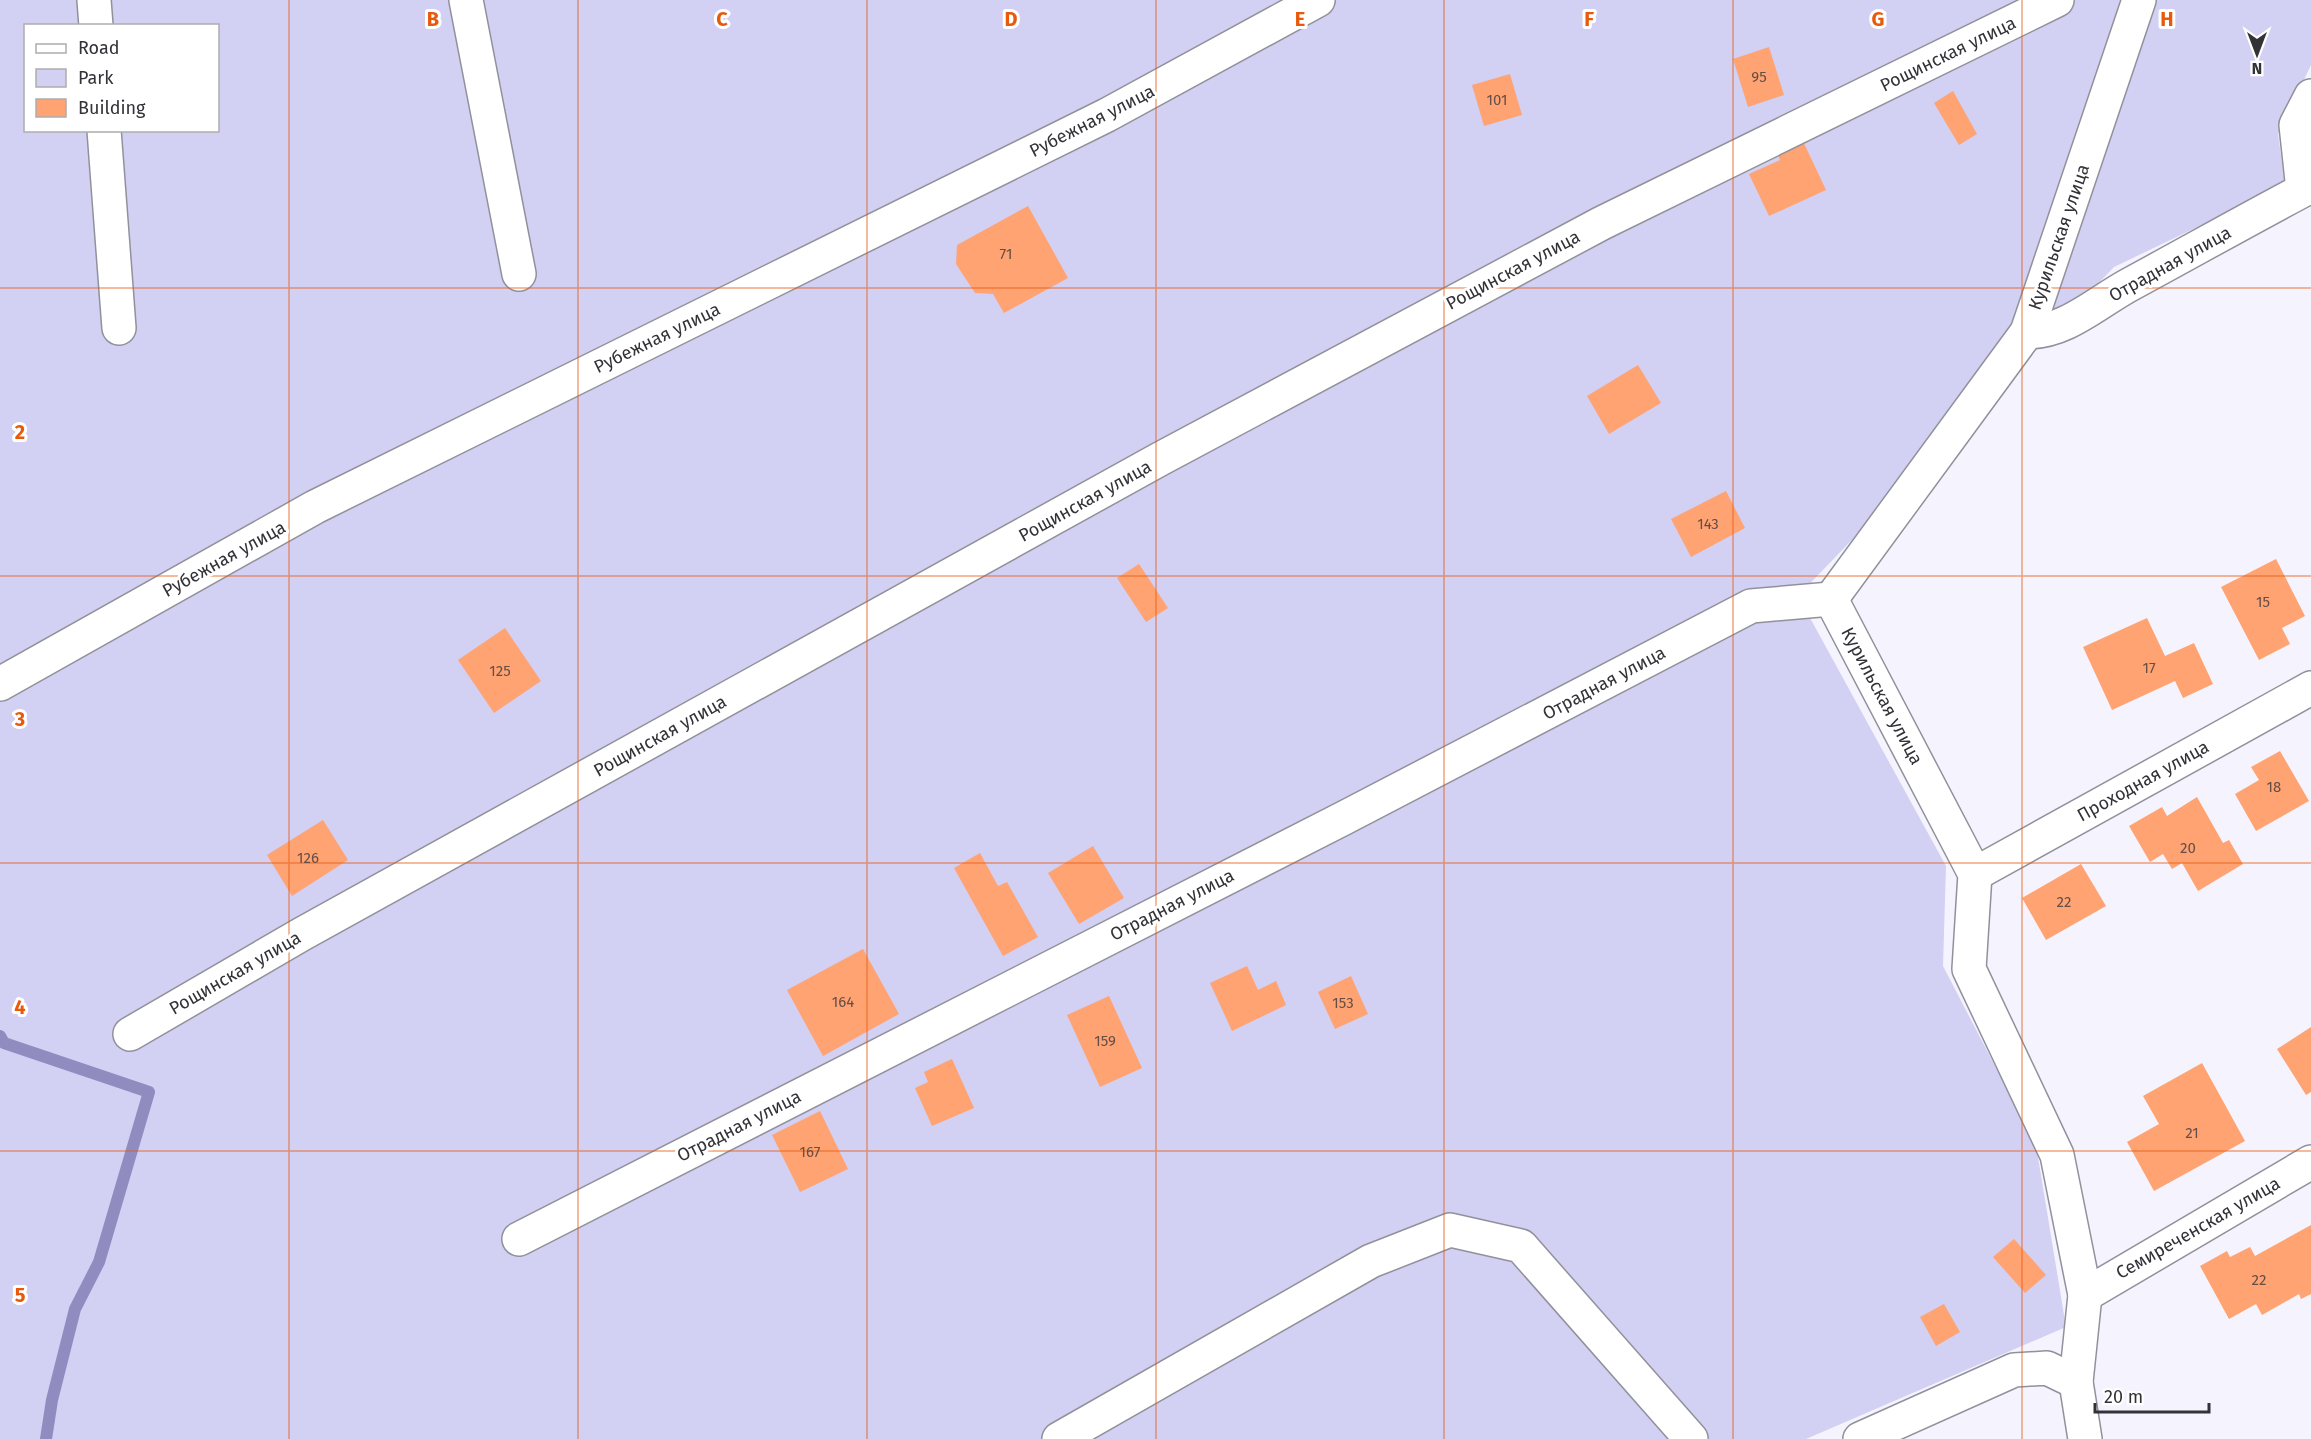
<svg xmlns="http://www.w3.org/2000/svg" width="2311" height="1439" viewBox="0 0 2311 1439" font-family="'Fira Sans',sans-serif">
	<style>
		.green { fill: #d2d0f3; fill-rule: evenodd }
		.lines { fill: none; stroke-linecap: round; stroke-linejoin: round }
		.stream { stroke: #908cc0; stroke-width: 12 }
		.building { fill: #ffa373 }
		.minor-casing { stroke: #91919b; stroke-width: 36 }
		.minor { stroke: #fff; stroke-width: 33 }
		.grid { fill: none; stroke: #e8590c; stroke-width: 1.5; stroke-opacity: 0.55 }
		.labels { text-anchor: middle; stroke-width: 6; stroke-linejoin: round; paint-order: stroke }
		.number-label { font-size: 15px; fill: #654e46 }
		.street-label { font-size: 18px; fill: #323237; stroke: #fff }
		.grid-label { font-size: 20px; text-anchor: middle; font-weight: bold; fill: #e8590c; stroke: #fff; stroke-width: 6; stroke-linejoin: round; paint-order: stroke }
	</style>
	<rect width="100%" height="100%" fill="#f5f4fe"/>
	<path class="green" d="M0 0H2311V65L2278 134 2285 185 2114 267 1798 596 1946 866 1943 966 2036 1145 2066 1327 1806 1439H0ZM26 26H218V130H26Z"/>
	<g class="lines">
		<polyline class="stream" points="0,1036 4,1043 149,1092 99,1262 75,1309 52,1400 46,1439"/>
	</g>
	<g class="building">
		<polygon points="1769,47 1784,95 1748,107 1733,59"/>
		<polygon points="1510,74 1522,115 1484,126 1472,85"/>
		<polygon points="1953,91 1977,134 1959,145 1934,103"/>
		<polygon points="1802,139 1826,190 1769,216 1749,174 1780,160 1776,151"/>
		<polygon points="1028,206 1068,278 1004,313 993,294 975,293 956,264 957,245"/>
		<polygon points="1638,365 1661,403 1609,434 1587,396"/>
		<polygon points="1726,491 1745,528 1691,557 1671,519"/>
		<polygon points="2276,559 2305,616 2282,628 2290,644 2259,660 2221,587"/>
		<polygon points="1139,564 1168,608 1146,622 1117,578"/>
		<polygon points="2147,618 2165,656 2194,643 2213,684 2183,698 2175,681 2112,710 2083,647"/>
		<polygon points="505,628 541,681 494,713 458,660"/>
		<polygon points="2280,751 2309,801 2256,831 2235,794 2259,780 2251,767"/>
		<polygon points="2197,797 2223,843 2229,840 2243,864 2198,891 2182,863 2172,869 2163,854 2150,862 2129,826 2162,807 2167,816"/>
		<polygon points="323,820 348,860 292,896 267,855"/>
		<polygon points="1093,846 1124,898 1079,924 1048,873"/>
		<polygon points="980,853 998,886 1007,882 1038,937 1003,956 954,868"/>
		<polygon points="2081,864 2106,906 2046,940 2022,898"/>
		<polygon points="863,949 899,1014 823,1056 787,990"/>
		<polygon points="1247,966 1258,990 1276,981 1286,1005 1232,1031 1210,983"/>
		<polygon points="1351,976 1368,1014 1335,1029 1318,992"/>
		<polygon points="1109,996 1142,1068 1100,1087 1067,1015"/>
		<polygon points="2311,1027 2311,1092 2306,1095 2277,1049"/>
		<polygon points="952,1059 974,1108 932,1126 915,1088 928,1082 924,1072"/>
		<polygon points="2202,1063 2245,1141 2154,1191 2127,1142 2159,1124 2143,1096"/>
		<polygon points="820,1111 848,1169 800,1192 772,1135"/>
		<polygon points="2311,1225 2311,1294 2301,1299 2299,1294 2262,1315 2256,1304 2229,1319 2200,1266 2227,1251 2230,1257 2250,1247 2255,1256"/>
		<polygon points="2014,1239 2046,1275 2025,1293 1993,1257"/>
		<polygon points="1944,1304 1960,1332 1936,1346 1920,1317"/>
	</g>
	<g class="lines">
		<g class="minor-casing">
			<g id="minor">
				<polyline points="94,0 96,26"/>
				<polyline points="466,0 519,274"/>
				<polyline points="104,130 119,328"/>
				<polyline points="2303,190 2296,125 2311,96"/>
				<path d="M2027 332C2066 332 2096 303 2129 285 2190 252 2250 218 2311 186"/>
				<polyline points="0,684 315,507 1107,115 1318,0"/>
				<polyline points="1975,874 2311,688"/>
				<polyline points="130,1034 302,934 1160,459 1602,223 2057,0"/>
				<polyline points="519,1239 1344,818 1751,606 1831,599"/>
				<polyline points="2085,1295 2311,1162"/>
				<polyline points="1059,1439 1371,1261 1450,1230 1521,1246 1691,1439"/>
				<polyline points="1860,1439 2014,1370 2047,1368 2076,1382"/>
				<polyline points="2085,1439 2076,1382 2085,1295 2057,1155 1969,969 1975,874 1831,599 2027,332 2139,0"/>
			</g>
		</g>
		<use href="#minor" class="minor"/>
	</g>
	<path class="grid" d="M289 0V1439M578 0V1439M867 0V1439M1156 0V1439M1444 0V1439M1733 0V1439M2022 0V1439M0 288H2311M0 576H2311M0 863H2311M0 1151H2311"/>
	<g class="labels">
		<g class="number-label">
			<text x="1759" y="82">95</text>
			<text x="1497" y="105">101</text>
			<text x="1006" y="259">71</text>
			<text x="1708" y="529">143</text>
			<text x="2263" y="607">15</text>
			<text x="2149" y="673">17</text>
			<text x="500" y="676">125</text>
			<text x="2274" y="792">18</text>
			<text x="2188" y="853">20</text>
			<text x="308" y="863">126</text>
			<text x="2064" y="907">22</text>
			<text x="843" y="1007">164</text>
			<text x="1343" y="1008">153</text>
			<text x="1105" y="1046">159</text>
			<text x="2192" y="1138">21</text>
			<text x="810" y="1157">167</text>
			<text x="2259" y="1285">22</text>
		</g>
		<g class="street-label">
			<text transform="translate(1948 54) rotate(-26)" y="6">Рощинская улица</text>
			<text transform="translate(1092 121) rotate(-27)" y="6">Рубежная улица</text>
			<text transform="translate(2059 237) rotate(-71)" y="6">Курильская улица</text>
			<text transform="translate(2170 264) rotate(-29)" y="6">Отрадная улица</text>
			<text transform="translate(1513 270) rotate(-28)" y="6">Рощинская улица</text>
			<text transform="translate(657 338) rotate(-26)" y="6">Рубежная улица</text>
			<text transform="translate(1085 501) rotate(-29)" y="6">Рощинская улица</text>
			<text transform="translate(224 559) rotate(-29)" y="6">Рубежная улица</text>
			<text transform="translate(1604 683) rotate(-28)" y="6">Отрадная улица</text>
			<text transform="translate(1882 696) rotate(62)" y="6">Курильская улица</text>
			<text transform="translate(660 736) rotate(-29)" y="6">Рощинская улица</text>
			<text transform="translate(2143 781) rotate(-29)" y="6">Проходная улица</text>
			<text transform="translate(1172 905) rotate(-27)" y="6">Отрадная улица</text>
			<text transform="translate(235 973) rotate(-30)" y="6">Рощинская улица</text>
			<text transform="translate(739 1126) rotate(-27)" y="6">Отрадная улица</text>
			<text transform="translate(2198 1228) rotate(-30)" y="6">Семиреченская улица</text>
		</g>
	</g>
	<g class="grid-label">
		<text x="433" y="26">B</text>
		<text x="722" y="26">C</text>
		<text x="1011" y="26">D</text>
		<text x="1300" y="26">E</text>
		<text x="1589" y="26">F</text>
		<text x="1878" y="26">G</text>
		<text x="2167" y="26">H</text>
		<text x="20" y="439">2</text>
		<text x="20" y="726">3</text>
		<text x="20" y="1014">4</text>
		<text x="20" y="1302">5</text>
	</g>
	<rect x="24" y="24" width="195" height="108" fill="#ffffff" stroke="#adadaf" stroke-width="1.5"/>
	<rect x="36" y="44" width="30" height="9" fill="#ffffff" stroke="#adadaf" stroke-width="1.5"/>
	<text x="78" y="54" font-size="18" fill="#323237">Road</text>
	<rect x="36" y="69" width="30" height="18" fill="#d2d0f3" stroke="#adadaf" stroke-width="1.5"/>
	<text x="78" y="84" font-size="18" fill="#323237">Park</text>
	<rect x="36" y="99" width="30" height="18" fill="#ffa373" stroke="#adadaf" stroke-width="1.5"/>
	<text x="78" y="114" font-size="18" fill="#323237">Building</text>
	<g transform="translate(2257 54) rotate(180)" stroke="#ffffff" stroke-width="4.5" paint-order="stroke">
	<path d="M0-4.5L10 22L0 15L-10 22Z" fill="#323237"/>
	<text y="-9" font-size="16" font-weight="bold" text-anchor="middle" fill="#323237">N</text>
	</g>
	<path d="M2095 1403v9h114v-9" fill="none" stroke="#323237" stroke-width="3"/>
	<text x="2104" y="1403" font-size="18" fill="#323237" stroke="#ffffff" stroke-width="4.5" paint-order="stroke">20 m</text>
</svg>
